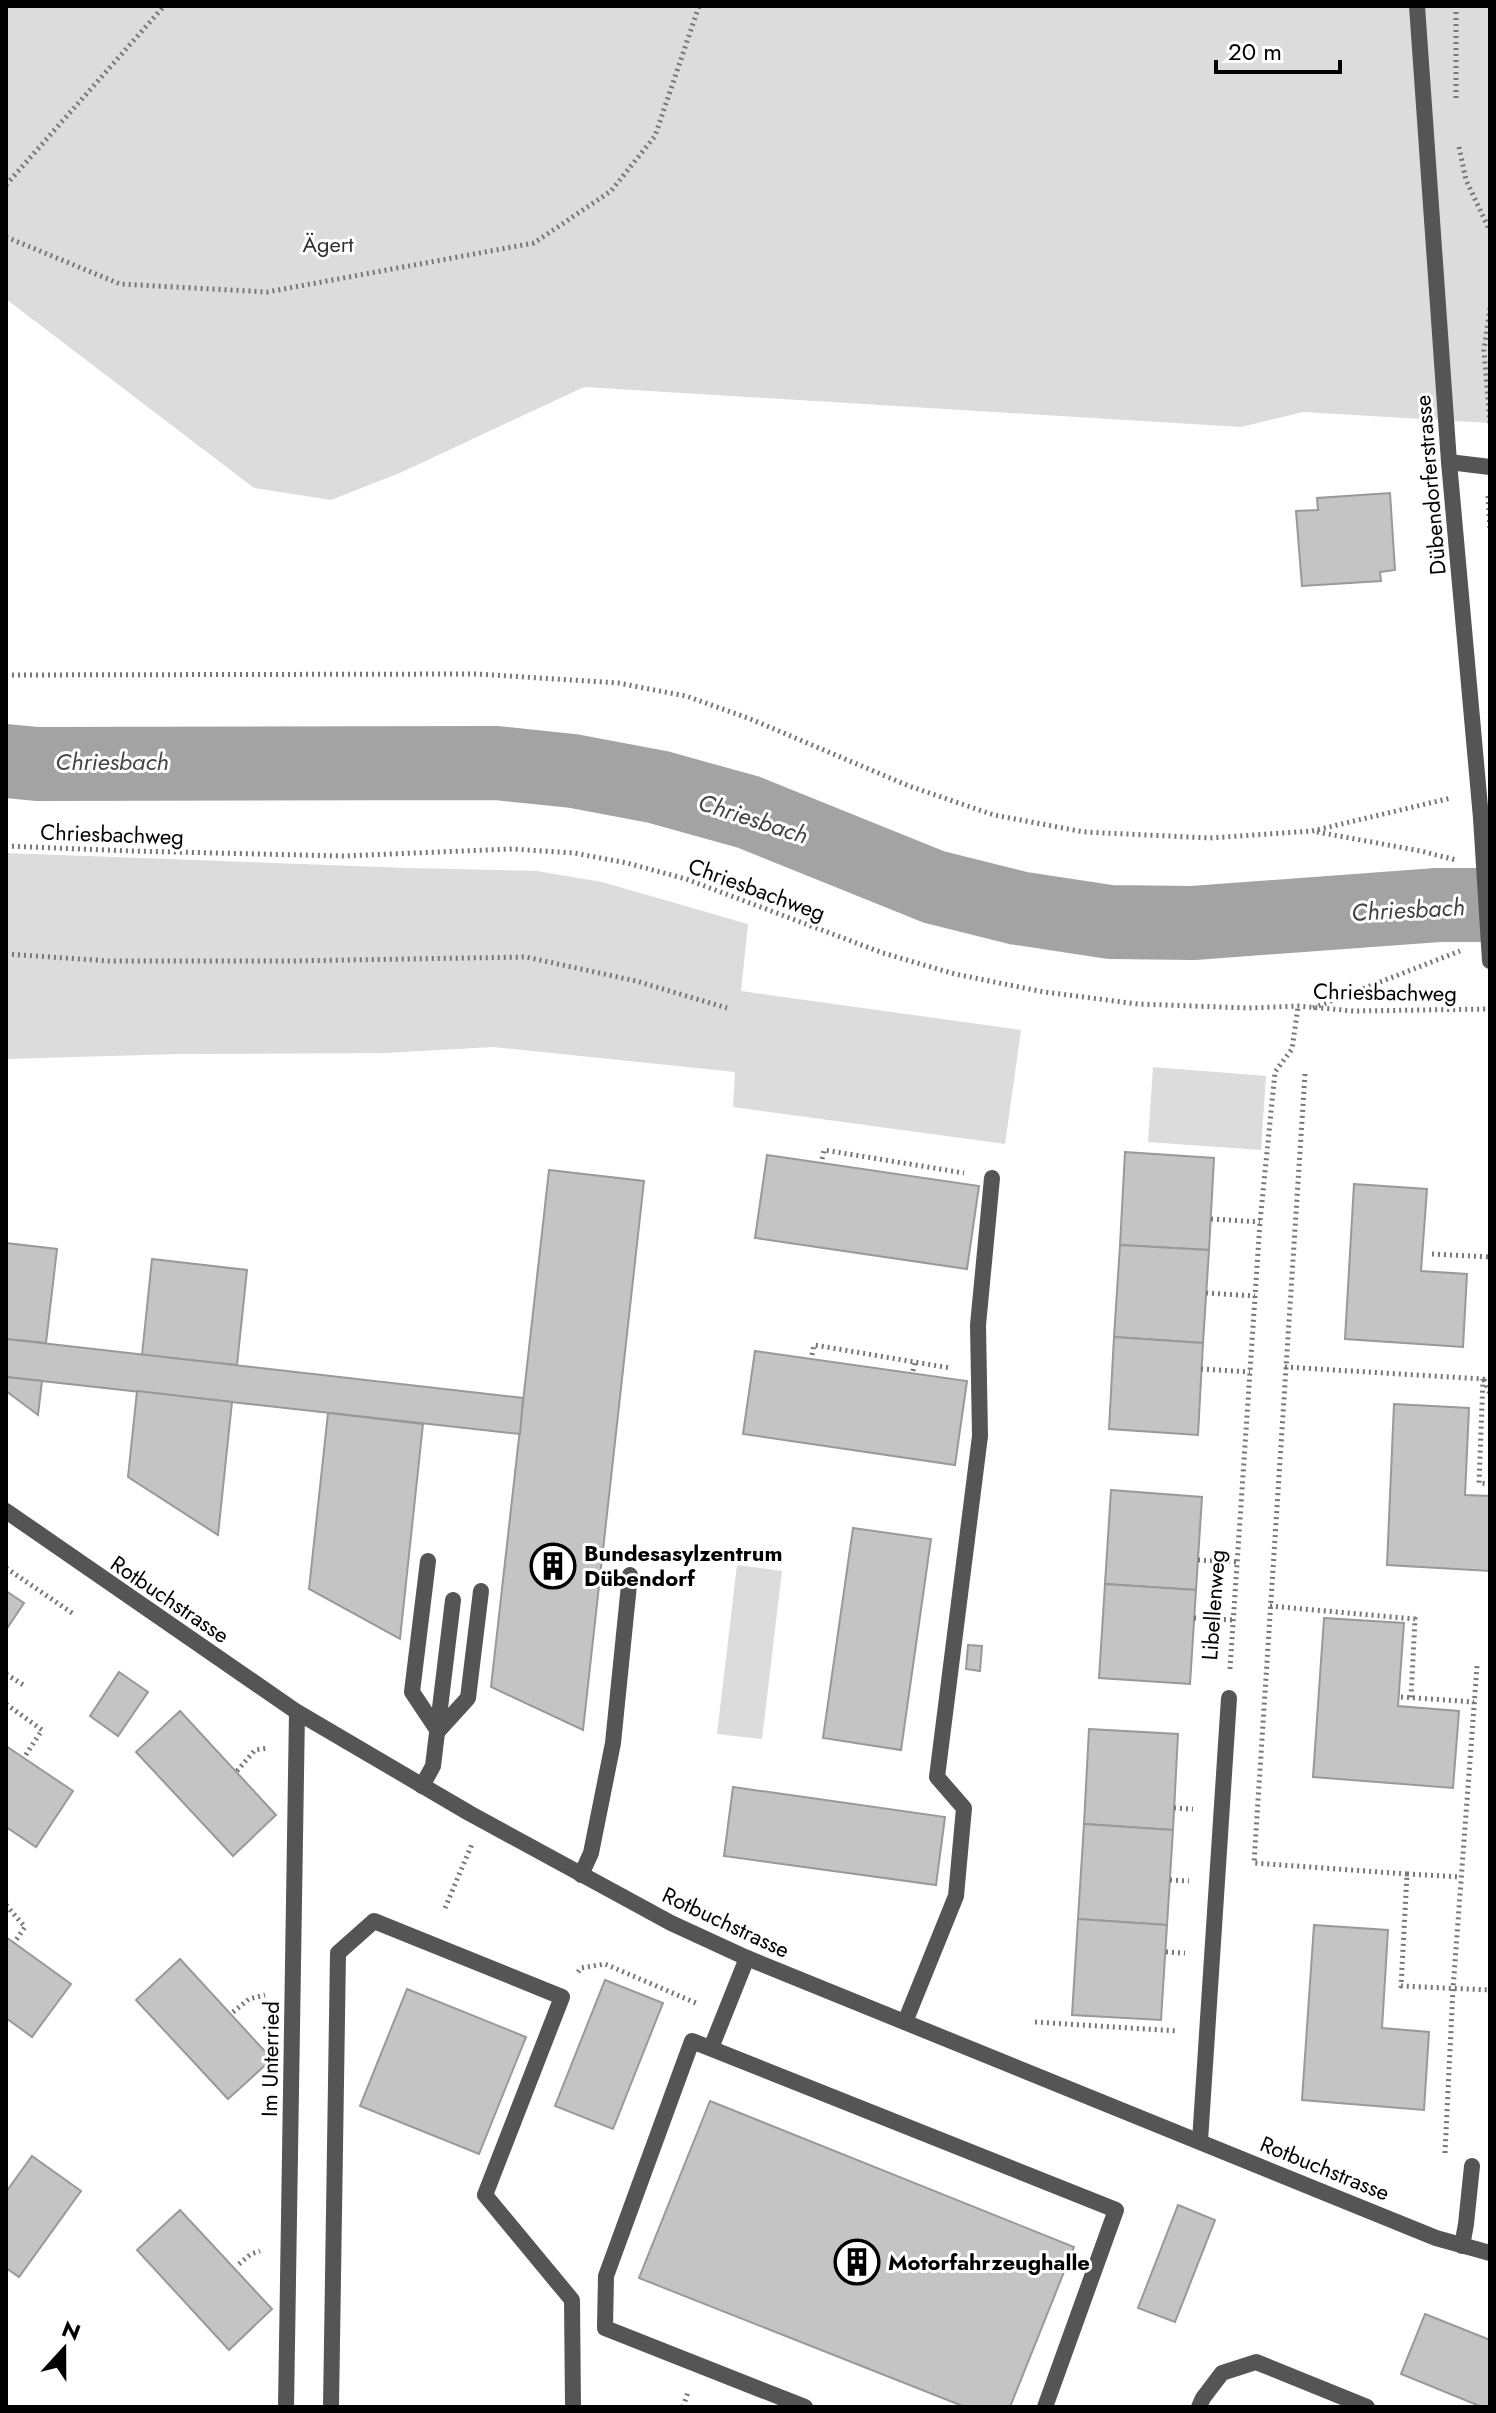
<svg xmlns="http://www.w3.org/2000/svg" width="1496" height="2413" viewBox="0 0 1496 2413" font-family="Jost,sans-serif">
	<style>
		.green { fill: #dcdcdc }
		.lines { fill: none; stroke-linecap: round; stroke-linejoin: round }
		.river { stroke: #a3a3a3; stroke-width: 74 }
		.building { fill: #c4c4c4; stroke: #999; stroke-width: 2 }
		.path { stroke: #777; stroke-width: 5; stroke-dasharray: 2 4; stroke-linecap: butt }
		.service { stroke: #555; stroke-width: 16 }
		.minor { stroke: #555; stroke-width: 16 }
		.tertiary { stroke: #555; stroke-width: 16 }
		.tertiary-bridge { stroke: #555; stroke-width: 16 }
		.labels { text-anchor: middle; stroke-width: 6; stroke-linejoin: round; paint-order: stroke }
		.park-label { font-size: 22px; fill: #333; stroke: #fff }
		.street-label { font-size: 22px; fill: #000; stroke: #fff }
		.poi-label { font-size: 22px; font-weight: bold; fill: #000; stroke: #fff; text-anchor: start }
		.water-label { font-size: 24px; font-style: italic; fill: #444; stroke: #fff }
	</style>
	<rect width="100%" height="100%" fill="#fff"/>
	<g class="green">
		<polygon points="6,6 1490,6 1490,423 1303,412 1241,427 584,387 402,472 331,500 254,488 6,299"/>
		<polygon points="6,853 408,868 537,871 602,882 748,924 741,991 1021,1030 1005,1144 733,1107 735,1072 493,1047 385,1053 179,1054 6,1059"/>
		<polygon points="1153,1067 1266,1076 1261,1150 1148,1142"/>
		<polygon points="737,1565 782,1571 762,1739 717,1734"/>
	</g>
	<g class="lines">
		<polyline class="river" points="6,761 37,764 496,763 573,771 658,787 748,812 934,887 1018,908 1110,922 1193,923 1438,905 1490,905"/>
	</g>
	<g class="building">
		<polygon points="1390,493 1395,570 1380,572 1381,581 1302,586 1296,511 1318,510 1317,498"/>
		<polygon points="1125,1152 1214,1158 1209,1250 1120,1245"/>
		<polygon points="767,1155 979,1186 967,1269 755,1238"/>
		<polygon points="549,1170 644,1181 583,1730 491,1687"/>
		<polygon points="1354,1184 1427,1189 1421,1271 1467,1274 1463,1347 1345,1339"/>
		<polygon points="6,1243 57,1249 46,1343 6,1339"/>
		<polygon points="1120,1245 1209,1250 1203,1343 1114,1337"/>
		<polygon points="152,1259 247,1270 237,1365 142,1355"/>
		<polygon points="1114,1337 1203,1343 1198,1435 1109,1429"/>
		<polygon points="6,1339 523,1398 520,1434 6,1377"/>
		<polygon points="755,1351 967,1381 955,1465 743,1434"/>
		<polygon points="6,1377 42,1381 38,1415 6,1391"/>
		<polygon points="137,1391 232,1402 218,1535 128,1477"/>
		<polygon points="1394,1404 1469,1408 1465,1495 1490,1496 1490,1571 1387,1565"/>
		<polygon points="328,1413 423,1424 400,1639 309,1589"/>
		<polygon points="1111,1490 1202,1497 1196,1590 1105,1584"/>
		<polygon points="853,1528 931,1539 901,1750 823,1738"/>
		<polygon points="1105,1584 1196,1590 1190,1684 1099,1678"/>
		<polygon points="6,1591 24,1603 6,1630"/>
		<polygon points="1324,1618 1404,1623 1398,1706 1459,1711 1453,1788 1313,1777"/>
		<polygon points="968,1645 982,1646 980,1671 966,1669"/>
		<polygon points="119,1672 148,1692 118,1736 90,1716"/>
		<polygon points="180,1711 276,1815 233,1856 136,1752"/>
		<polygon points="1089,1729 1178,1734 1173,1830 1084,1824"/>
		<polygon points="6,1746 73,1791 36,1847 6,1827"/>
		<polygon points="733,1787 945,1817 936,1885 724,1856"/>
		<polygon points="1084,1824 1173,1830 1167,1925 1078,1919"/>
		<polygon points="1078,1919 1167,1925 1161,2020 1072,2015"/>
		<polygon points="1314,1925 1388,1930 1382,2028 1429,2032 1424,2110 1302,2100"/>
		<polygon points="6,1937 71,1984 32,2037 6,2018"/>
		<polygon points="180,1959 272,2059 228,2099 136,2000"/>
		<polygon points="605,1980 663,2003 613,2129 555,2106"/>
		<polygon points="407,1989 526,2037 479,2154 360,2106"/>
		<polygon points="710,2101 1074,2247 1010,2407 965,2407 639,2278"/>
		<polygon points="32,2156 81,2191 19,2277 6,2268 6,2192"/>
		<polygon points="1178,2205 1215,2220 1175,2322 1138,2308"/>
		<polygon points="180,2210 272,2309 229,2350 137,2250"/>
		<polygon points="1425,2314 1490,2340 1490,2407 1482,2407 1401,2374"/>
	</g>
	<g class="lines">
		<g class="path">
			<polyline points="1456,6 1456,101"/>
			<polyline points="1459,147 1466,180 1490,231"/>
			<polyline points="6,185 164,6"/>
			<polyline points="6,237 120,284 267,292 534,243 611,191 655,136 699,6"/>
			<polyline points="1490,308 1484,350 1490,423"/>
			<polyline points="1488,496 1490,530"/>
			<polyline points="6,675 477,674 618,683 686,696 748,718 909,786 994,815 1084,832 1210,838 1312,831 1451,798"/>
			<polyline points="1317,832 1421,851 1456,860"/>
			<polyline points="6,846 131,851 344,856 512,849 574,853 627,863 686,879 883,953 955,974 1044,992 1138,1004 1248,1008 1298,1006 1354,1011 1490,1009"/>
			<polyline points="6,954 109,961 289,961 526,957 636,981 727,1008"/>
			<polyline points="1313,1008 1460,951"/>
			<polyline points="1305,1074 1254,1863 1407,1874 1401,1986 1490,1990"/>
			<polyline points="822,1159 824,1150 964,1173"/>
			<polyline points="1211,1219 1260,1222"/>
			<polyline points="1432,1254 1490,1257"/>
			<polyline points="1206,1293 1255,1296"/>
			<polyline points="812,1355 814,1345 950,1368"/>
			<polyline points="1285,1367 1483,1379 1479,1483 1490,1484"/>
			<polyline points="1201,1369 1250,1372"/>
			<polyline points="913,1371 915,1362"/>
			<polyline points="1484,1380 1490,1394"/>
			<polyline points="1198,1560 1238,1562"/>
			<polyline points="6,1568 75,1615"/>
			<polyline points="1270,1606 1415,1619 1411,1698"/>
			<polyline points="1194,1618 1234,1620"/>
			<polyline points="1230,1669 1260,1222 1275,1072 1292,1049 1298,1007"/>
			<polyline points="6,1674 25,1686"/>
			<polyline points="1401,1697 1474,1702"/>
			<polyline points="6,1704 42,1730 25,1756"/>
			<polyline points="237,1771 255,1750 269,1748"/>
			<polyline points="1174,1808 1193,1809"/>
			<polyline points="1407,1874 1461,1877"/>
			<polyline points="1170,1880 1189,1881"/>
			<polyline points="6,1905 25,1927 14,1943"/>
			<polyline points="445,1908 472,1844"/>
			<polyline points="1166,1952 1185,1953"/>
			<polyline points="578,1972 581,1968 605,1964 696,2003"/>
			<polyline points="233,2012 249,1999 265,1995"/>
			<polyline points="1035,2022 1178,2031"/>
			<polyline points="1445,2153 1453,1989 1477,1666"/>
			<polyline points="239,2264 251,2254 260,2251"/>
			<polyline points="683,2407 688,2392"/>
		</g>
		<g class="service">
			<polyline points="1449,462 1490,467"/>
			<polyline points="428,1561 412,1692 438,1731"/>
			<polyline points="438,1731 468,1698 481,1591"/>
			<polyline points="422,1786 433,1766 453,1600"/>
			<polyline points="581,1875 591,1853 613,1743 630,1575"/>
			<polyline points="905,2022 956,1896 964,1808 937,1777 980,1436 978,1325 992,1178"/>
			<polyline points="711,2048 747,1958"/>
			<polyline points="1462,2246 1466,2224 1472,2166"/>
			<polyline points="331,2407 338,1953 374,1921 562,1997 485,2195 572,2300 573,2407"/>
			<polyline points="805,2407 605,2328 606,2276 692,2041 1116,2210 1045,2407"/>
			<polyline points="1199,2407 1203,2398 1222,2373 1256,2362 1367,2407"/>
		</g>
		<g class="minor">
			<polyline points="6,1511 297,1712 469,1813 671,1923 747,1958 1436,2238 1490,2253"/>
			<polyline points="1200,2141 1229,1698"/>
			<polyline points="286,2407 297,1712"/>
		</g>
		<polyline class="tertiary" points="1417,6 1449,462 1481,818"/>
		<polyline class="tertiary-bridge" points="1481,818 1490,961"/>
	</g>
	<defs>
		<g id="building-ring" transform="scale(2.3)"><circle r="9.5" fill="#fff" stroke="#000" stroke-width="1.5"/><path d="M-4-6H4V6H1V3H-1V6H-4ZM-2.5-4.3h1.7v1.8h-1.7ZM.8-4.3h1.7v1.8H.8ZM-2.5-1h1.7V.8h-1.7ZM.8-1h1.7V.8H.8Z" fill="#000"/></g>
	</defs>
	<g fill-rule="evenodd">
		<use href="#building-ring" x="553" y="1566"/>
		<use href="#building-ring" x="857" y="2262"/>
	</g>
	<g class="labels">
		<g class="park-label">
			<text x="328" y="252">Ägert</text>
		</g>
		<g class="street-label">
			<text transform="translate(1430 485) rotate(-95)" y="8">Dübendorferstrasse</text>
			<text transform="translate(112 834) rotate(2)" y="8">Chriesbachweg</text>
			<text transform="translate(757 889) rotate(20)" y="8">Chriesbachweg</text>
			<text transform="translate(1385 992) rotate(1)" y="8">Chriesbachweg</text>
			<text transform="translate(170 1599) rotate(34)" y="8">Rotbuchstrasse</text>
			<text transform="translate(1213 1605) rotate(-86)" y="8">Libellenweg</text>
			<text transform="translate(726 1922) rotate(25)" y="8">Rotbuchstrasse</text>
			<text transform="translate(270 2059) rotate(-89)" y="8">Im Unterried</text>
			<text transform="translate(1325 2168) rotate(22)" y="8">Rotbuchstrasse</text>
		</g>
		<g class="poi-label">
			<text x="584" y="1561">Bundesasylzentrum<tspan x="584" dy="25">Dübendorf</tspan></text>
			<text x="888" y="2270">Motorfahrzeughalle</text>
		</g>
		<g class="water-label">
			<text x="112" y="770">Chriesbach</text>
			<text transform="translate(753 819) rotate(18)" y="8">Chriesbach</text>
			<text transform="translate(1408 910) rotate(-3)" y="8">Chriesbach</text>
		</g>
	</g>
	<rect width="1496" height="2413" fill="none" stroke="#000000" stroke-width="16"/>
	<g transform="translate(64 2349) rotate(21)" stroke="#ffffff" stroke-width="6" paint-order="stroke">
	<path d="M0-6L14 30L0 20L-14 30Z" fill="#000000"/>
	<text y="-12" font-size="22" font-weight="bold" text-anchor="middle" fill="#000000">N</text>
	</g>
	<path d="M1216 60v12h124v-12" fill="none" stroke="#000000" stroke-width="4"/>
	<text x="1228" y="60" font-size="24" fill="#000000" stroke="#ffffff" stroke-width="6" paint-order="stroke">20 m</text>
</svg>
